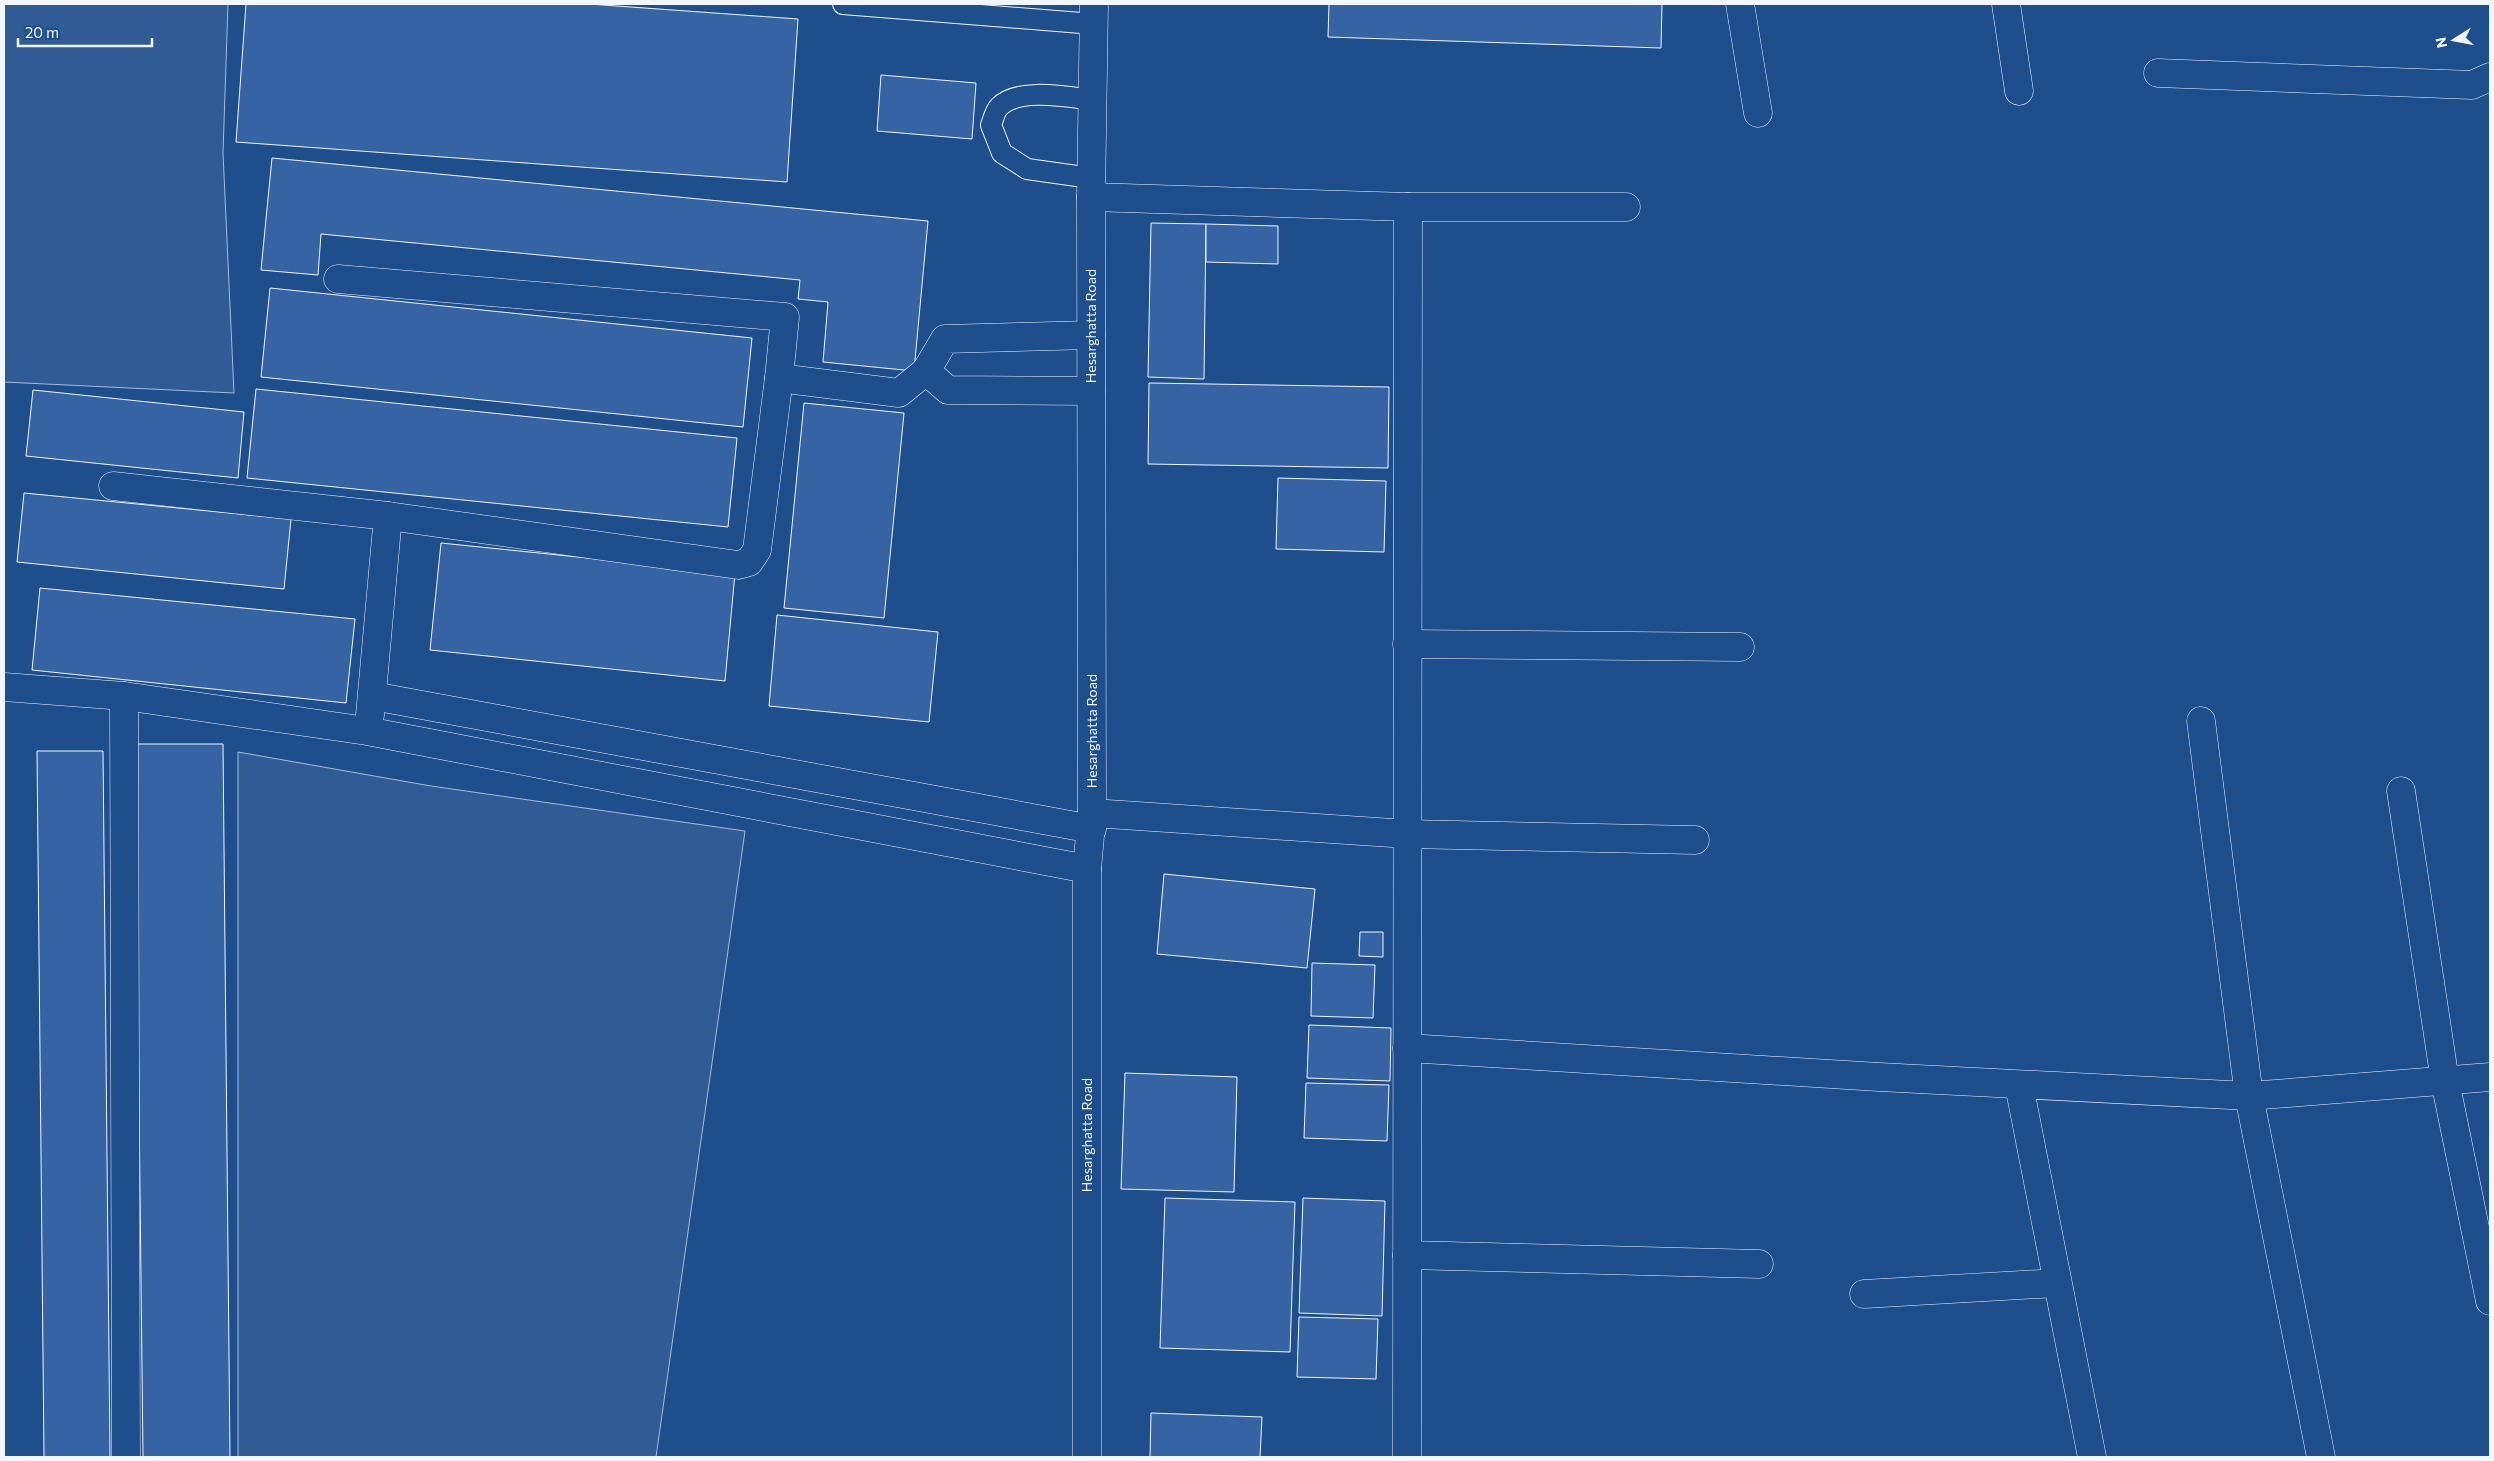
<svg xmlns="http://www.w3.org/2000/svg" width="2494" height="1461" viewBox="0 0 2494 1461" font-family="Commissioner,sans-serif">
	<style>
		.built { fill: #305b95; stroke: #a8bbd7 }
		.building { fill: #3563a3; stroke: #f2f6ff }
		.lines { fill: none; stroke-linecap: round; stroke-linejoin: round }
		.service-casing { stroke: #f2f6ff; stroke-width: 22 }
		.minor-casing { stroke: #f2f6ff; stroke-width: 29 }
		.primary-casing { stroke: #f2f6ff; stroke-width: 29 }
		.service { stroke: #1f4e8c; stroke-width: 20 }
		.minor { stroke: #1f4e8c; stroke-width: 28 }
		.primary { stroke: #1f4e8c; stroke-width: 28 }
		.labels { text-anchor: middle; stroke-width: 4; stroke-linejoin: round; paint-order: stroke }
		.street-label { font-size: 14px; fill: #f2f6ff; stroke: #1f4e8c }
	</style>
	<rect width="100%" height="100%" fill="#1f4e8c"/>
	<g class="built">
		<polygon points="4,4 228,4 223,153 234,393 4,382"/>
		<polygon points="238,752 431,786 745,831 656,1457 238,1457"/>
	</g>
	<g class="building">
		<polygon points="246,4 589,4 798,19 787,182 236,142"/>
		<polygon points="1329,4 1662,4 1661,48 1328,37"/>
		<polygon points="881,75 976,83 972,139 877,131"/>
		<polygon points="272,158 928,221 914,371 823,362 828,302 798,299 800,280 321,234 318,275 261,270"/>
		<polygon points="1151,223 1206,224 1204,379 1148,377"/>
		<polygon points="1206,224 1278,226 1278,264 1206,262"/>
		<polygon points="270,288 752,338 743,427 261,377"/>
		<polygon points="1149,383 1389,387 1388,468 1148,464"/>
		<polygon points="256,389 737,438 728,527 247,478"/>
		<polygon points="33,390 244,412 238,478 26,456"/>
		<polygon points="804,403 904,413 884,618 784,608"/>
		<polygon points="1278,478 1386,481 1384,552 1276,549"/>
		<polygon points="24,493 291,519 284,589 17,562"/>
		<polygon points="441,543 735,573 725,681 430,650"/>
		<polygon points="40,588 355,619 346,703 32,670"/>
		<polygon points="777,615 938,632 929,722 769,706"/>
		<polygon points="135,744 223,744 230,1457 143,1457"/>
		<polygon points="37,751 103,751 110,1457 44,1457"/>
		<polygon points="1164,874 1315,889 1307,968 1157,954"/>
		<polygon points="1360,932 1383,932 1383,957 1359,956"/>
		<polygon points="1312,963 1375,965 1373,1018 1311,1016"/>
		<polygon points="1309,1025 1391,1028 1390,1081 1307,1078"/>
		<polygon points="1125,1073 1237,1077 1234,1192 1121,1189"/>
		<polygon points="1306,1083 1389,1085 1387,1141 1304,1138"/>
		<polygon points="1165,1198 1295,1202 1290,1352 1160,1348"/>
		<polygon points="1303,1198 1385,1201 1382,1316 1299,1313"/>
		<polygon points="1299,1317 1378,1319 1376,1379 1297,1377"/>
		<polygon points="1151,1413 1262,1417 1260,1457 1150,1457"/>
	</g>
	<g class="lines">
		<g class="service-casing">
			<g id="service">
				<polyline points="843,4 1094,24"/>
				<path d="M1091 178 1027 169 1002 153 991 125C993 120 995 111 999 107 1018 87 1068 97 1093 100"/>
			</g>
		</g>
		<g class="minor-casing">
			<g id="minor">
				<polyline points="1740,4 1758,113"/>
				<polyline points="2006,4 2019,91"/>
				<polyline points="2158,73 2472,85 2490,77"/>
				<polyline points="1091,197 1408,207 1626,207"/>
				<polyline points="338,279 785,317 779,378"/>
				<polyline points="926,371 948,390 1091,391"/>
				<polyline points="113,486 388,516 370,715"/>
				<polyline points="388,516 738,565 749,562 757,550 779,378 899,393 926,371 945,339 1091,335"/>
				<polyline points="1407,644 1740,647"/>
				<polyline points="4,687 124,696 367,731 1087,869"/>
				<polyline points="124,696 126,1457"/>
				<polyline points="373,696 1092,829"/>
				<polyline points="2201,721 2249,1096 2321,1457"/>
				<polyline points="2401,791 2445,1081 2490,1301"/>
				<polyline points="1092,813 1407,834 1695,840"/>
				<polyline points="1407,1048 1879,1077 2249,1096 2490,1077"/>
				<polyline points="2019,1085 2092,1457"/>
				<polyline points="1407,1255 1759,1264"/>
				<polyline points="1864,1294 2057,1283"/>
				<polyline points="1407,1457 1408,207"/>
			</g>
		</g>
		<g class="primary-casing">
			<polyline id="primary" points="1087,1457 1087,869 1092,813 1091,197 1094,4"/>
		</g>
		<use href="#service" class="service"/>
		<use href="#minor" class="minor"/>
		<use href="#primary" class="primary"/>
	</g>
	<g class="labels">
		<g class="street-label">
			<text transform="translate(1091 326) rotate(-90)" y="5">Hesarghatta Road</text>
			<text transform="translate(1092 731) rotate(-90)" y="5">Hesarghatta Road</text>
			<text transform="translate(1087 1135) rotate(-90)" y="5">Hesarghatta Road</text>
		</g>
	</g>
	<rect width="2494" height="1461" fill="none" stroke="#f2f6ff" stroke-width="10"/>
	<g transform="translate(2454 40) rotate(259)" stroke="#1f4e8c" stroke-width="4" paint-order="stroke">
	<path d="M0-4L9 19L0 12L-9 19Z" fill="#f2f6ff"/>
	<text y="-8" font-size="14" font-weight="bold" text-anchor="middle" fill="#f2f6ff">N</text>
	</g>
	<path d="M18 38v8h134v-8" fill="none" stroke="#f2f6ff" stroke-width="2.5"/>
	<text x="25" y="38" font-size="15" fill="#f2f6ff" stroke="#1f4e8c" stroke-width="4" paint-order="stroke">20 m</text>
</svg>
